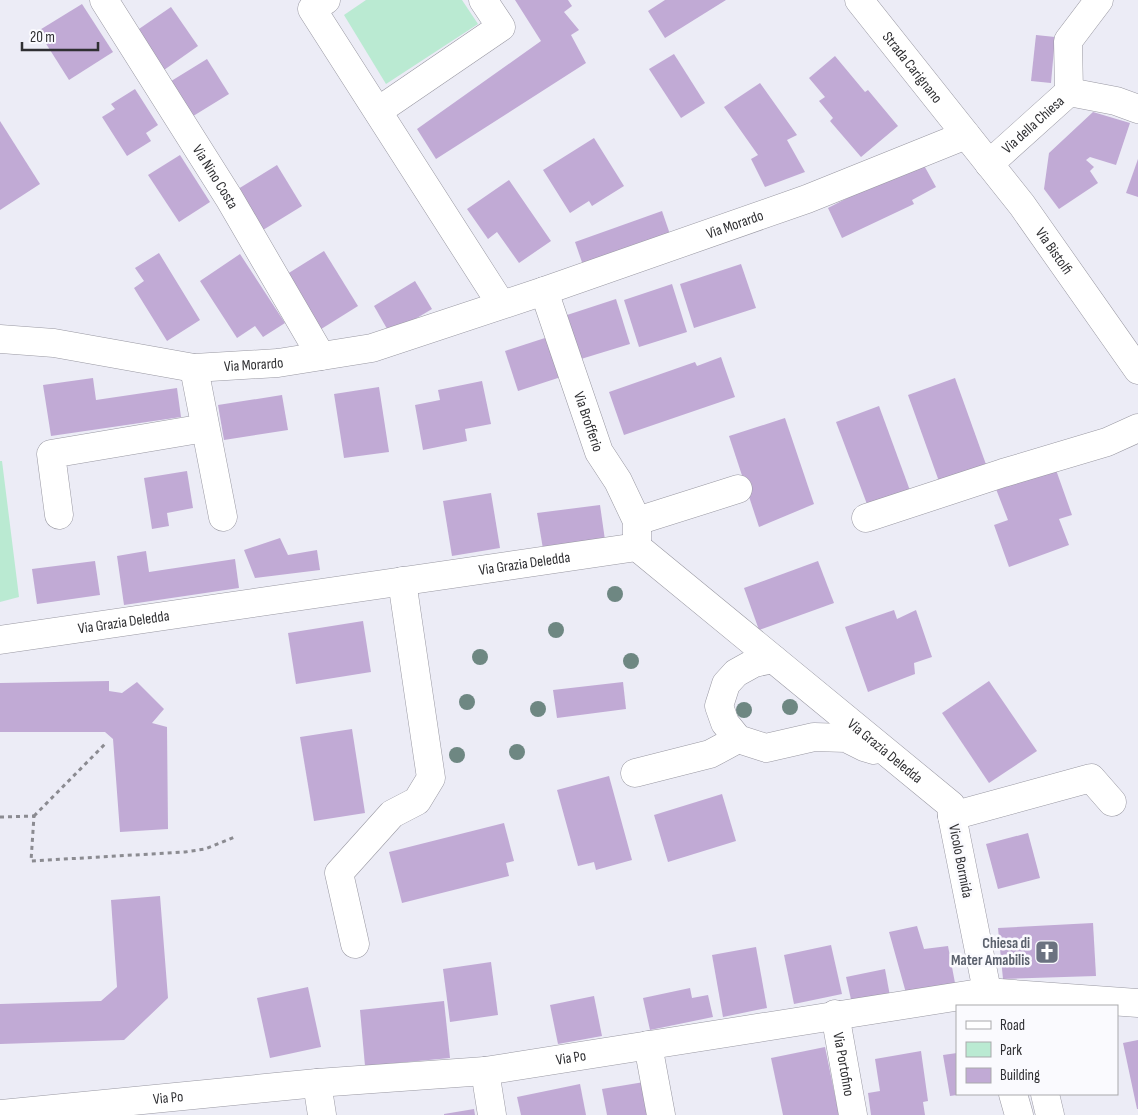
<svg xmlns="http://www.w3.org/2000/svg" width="1138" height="1115" viewBox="0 0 1138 1115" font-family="'Sofia Sans Condensed',sans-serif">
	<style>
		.green { fill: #baead2 }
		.building { fill: #c1aad5 }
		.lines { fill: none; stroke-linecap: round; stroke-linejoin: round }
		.minor-casing { stroke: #9998a2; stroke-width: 29 }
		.path { stroke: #8b8b91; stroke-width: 3; stroke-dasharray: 4 4; stroke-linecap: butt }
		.minor { stroke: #fff; stroke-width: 28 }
		.tree { fill: #6e8782 }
		.labels { text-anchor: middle; stroke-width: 5; stroke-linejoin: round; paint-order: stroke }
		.street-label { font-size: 15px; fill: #2f2f32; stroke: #fafafe }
		.worship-label { font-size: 15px; font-weight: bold; fill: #5b616d; stroke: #fafafe; text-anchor: end }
	</style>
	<rect width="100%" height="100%" fill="#ececf6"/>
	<g class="green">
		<polygon points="366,0 462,0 478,24 386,84 344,15"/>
		<polygon points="0,461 2,461 19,597 0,602"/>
	</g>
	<g class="building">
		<polygon points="515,0 568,0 572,6 564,12 579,30 571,35 586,63 436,159 417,129 541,41"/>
		<polygon points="665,0 726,0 665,38 648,11"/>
		<polygon points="82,4 113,52 69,80 38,31"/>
		<polygon points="171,7 198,46 164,70 136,31"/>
		<polygon points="1036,35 1055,37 1051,83 1031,81"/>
		<polygon points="674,54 705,103 681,118 649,69"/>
		<polygon points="835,56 865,92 868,90 898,126 861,157 830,121 833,118 819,101 825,97 809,78"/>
		<polygon points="207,59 229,94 190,118 168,83"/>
		<polygon points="760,83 797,135 787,140 805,172 765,187 751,159 758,155 724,107"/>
		<polygon points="135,89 158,125 146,133 151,141 127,156 102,117 115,109 111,104"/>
		<polygon points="1093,112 1130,123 1116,165 1090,157 1086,160 1094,167 1090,171 1098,183 1059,209 1044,189 1049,153"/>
		<polygon points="0,121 40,184 0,210"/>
		<polygon points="594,138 624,186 592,206 589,201 570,213 543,170"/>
		<polygon points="180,155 210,202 179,222 148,175"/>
		<polygon points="1138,159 1138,197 1126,193"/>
		<polygon points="921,160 936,187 912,200 914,204 842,238 828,208"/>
		<polygon points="277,165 302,206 263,230 238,189"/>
		<polygon points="509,180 551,241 519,263 497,232 488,239 467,209"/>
		<polygon points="662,211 673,243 586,274 575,242"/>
		<polygon points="324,251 358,306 318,331 284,276"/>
		<polygon points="159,253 200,320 167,341 134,288 144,281 135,268"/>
		<polygon points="240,254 285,323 263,337 255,326 237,338 200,281"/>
		<polygon points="741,264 756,308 694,328 680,284"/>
		<polygon points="415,281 432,309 390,334 374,306"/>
		<polygon points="672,284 687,332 639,347 624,300"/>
		<polygon points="616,299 630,344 581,359 567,315"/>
		<polygon points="548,337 561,377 518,391 505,351"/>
		<polygon points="721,357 735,397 624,435 609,392 695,362 697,366"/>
		<polygon points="93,378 96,400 177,388 181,417 51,436 43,385"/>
		<polygon points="955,378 988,470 941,487 908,395"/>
		<polygon points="482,381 491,424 465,429 467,441 423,450 415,405 440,400 438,390"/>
		<polygon points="379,387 389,452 344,458 334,394"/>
		<polygon points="282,395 288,430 224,440 218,405"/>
		<polygon points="879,406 912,496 870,512 836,422"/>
		<polygon points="785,418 814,504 759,527 729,436"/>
		<polygon points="1055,467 1072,515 1059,519 1069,545 1009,567 994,525 1008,520 996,489"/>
		<polygon points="187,471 193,508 167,513 169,526 152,529 144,478"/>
		<polygon points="491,493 500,548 452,556 443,501"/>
		<polygon points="600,505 605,540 543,549 537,513"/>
		<polygon points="280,538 288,555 317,550 320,570 255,578 244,550"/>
		<polygon points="146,551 149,572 235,559 239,588 124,605 117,556"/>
		<polygon points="95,561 100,595 37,604 32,569"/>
		<polygon points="818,561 834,603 759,630 744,588"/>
		<polygon points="894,610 897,619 916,610 932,657 914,663 915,674 868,692 845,627"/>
		<polygon points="363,621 371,672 296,684 288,633"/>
		<polygon points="109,681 109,691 122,693 137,682 164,709 152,723 167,727 168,829 120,832 113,739 105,732 0,732 0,683"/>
		<polygon points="989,681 1037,751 989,783 942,713"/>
		<polygon points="623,682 626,709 557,718 553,690"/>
		<polygon points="352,729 365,813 314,821 300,737"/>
		<polygon points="609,776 632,860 596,870 594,862 578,866 557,790"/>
		<polygon points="722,794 736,841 668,862 654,815"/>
		<polygon points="504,823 514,861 506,863 509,876 402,903 389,852"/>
		<polygon points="1028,833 1040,878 998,889 986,844"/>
		<polygon points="160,896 168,998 124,1040 0,1044 0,1004 101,1001 117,987 111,900"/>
		<polygon points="1093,923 1096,976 1003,979 998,928"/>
		<polygon points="917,926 924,949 948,946 955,983 906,993 889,932"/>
		<polygon points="831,945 842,994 794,1004 784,955"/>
		<polygon points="756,947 767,1008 723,1017 712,955"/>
		<polygon points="491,962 498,1015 450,1022 443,969"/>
		<polygon points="885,969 890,996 852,1004 846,977"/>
		<polygon points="308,987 321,1047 270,1058 257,998"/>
		<polygon points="690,988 692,998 708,995 713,1017 650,1030 643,998"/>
		<polygon points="594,996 602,1036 558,1044 550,1005"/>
		<polygon points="444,1001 450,1058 365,1066 360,1010"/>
		<polygon points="1138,1040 1138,1109 1137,1109 1123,1043"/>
		<polygon points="825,1047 839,1115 783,1115 771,1058"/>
		<polygon points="921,1051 928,1101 923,1102 925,1115 871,1115 868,1093 880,1091 875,1059"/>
		<polygon points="957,1053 957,1095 950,1096 943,1055"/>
		<polygon points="644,1082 650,1115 607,1115 602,1089"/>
		<polygon points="580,1084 586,1115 521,1115 517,1097"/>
		<polygon points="474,1109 475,1115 444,1115 444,1114"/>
	</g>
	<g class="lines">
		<g class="minor-casing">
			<g id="minor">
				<path id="s1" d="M104 0 229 198 321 356"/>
				<polyline points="326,0 312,9 501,304"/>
				<path id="s2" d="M859 0 1022 205 1138 370"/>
				<polyline points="1069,92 1068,41 1099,0"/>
				<polyline points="378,111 501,27 483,0"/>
				<path id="s3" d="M989 164 1069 92 1116 101 1138 109"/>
				<path id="s4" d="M544 291 599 452 618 481 637 521V547"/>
				<path id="s5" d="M0 339 54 343 194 368 278 363 372 348 544 291 807 199 966 135"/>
				<polyline points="194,368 223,517"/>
				<polyline points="59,515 51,454 205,428"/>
				<polyline points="866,518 1003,473 1107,442 1138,428"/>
				<polyline points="637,521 738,489"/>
				<path id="s6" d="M0 640 637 547 951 805 952 816"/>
				<polyline points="773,659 754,663 736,673 726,684 719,706 725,723 738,739 766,748 814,737 846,738 864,747 874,750"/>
				<polyline points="635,773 710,754 738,739"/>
				<polyline points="355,944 339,873 392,814 417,801 431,778 402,581"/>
				<polyline points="990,1006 952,816 1091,778 1112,802"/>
				<path id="s7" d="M835 1014 853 1115"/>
				<polyline points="648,1045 661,1115"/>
				<polyline points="485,1071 492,1115"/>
				<polyline points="317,1083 322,1115"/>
				<polyline points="1013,1094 1019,1115"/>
				<polyline points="1045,1094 1050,1115"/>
				<path id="s8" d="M0 1114 317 1083 485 1071 986 992 1138 1003"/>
			</g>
		</g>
		<g class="path">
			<polyline points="34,816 107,742"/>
			<polyline points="0,817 34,816 31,861 185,852 205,849 235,837"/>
		</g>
		<use href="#minor" class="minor"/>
	</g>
	<g class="tree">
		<circle cx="615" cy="594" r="8"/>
		<circle cx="556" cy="630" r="8"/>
		<circle cx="480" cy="657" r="8"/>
		<circle cx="631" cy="661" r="8"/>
		<circle cx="467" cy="702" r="8"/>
		<circle cx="790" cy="707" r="8"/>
		<circle cx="538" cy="709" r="8"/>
		<circle cx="744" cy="710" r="8"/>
		<circle cx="517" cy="752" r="8"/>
		<circle cx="457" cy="755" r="8"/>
	</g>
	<defs>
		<g id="church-square" transform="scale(1.25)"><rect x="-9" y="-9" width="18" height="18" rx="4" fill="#6b7280" stroke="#fafafe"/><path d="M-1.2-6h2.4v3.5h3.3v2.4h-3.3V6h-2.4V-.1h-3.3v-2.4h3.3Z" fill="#fff"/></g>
	</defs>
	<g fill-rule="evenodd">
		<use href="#church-square" x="1047" y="952"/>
	</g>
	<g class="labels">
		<g class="street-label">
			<text dy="5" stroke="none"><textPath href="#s2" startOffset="86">Strada Carignano</textPath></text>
			<text dy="5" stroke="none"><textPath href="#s3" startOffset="59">Via della Chiesa</textPath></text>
			<text dy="5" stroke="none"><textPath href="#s1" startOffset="209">Via Nino Costa</textPath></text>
			<text dy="5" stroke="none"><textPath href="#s5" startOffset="759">Via Morardo</textPath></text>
			<text dy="5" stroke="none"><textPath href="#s2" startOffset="318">Via Bistolfi</textPath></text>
			<text dy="5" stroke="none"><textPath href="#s5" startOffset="256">Via Morardo</textPath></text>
			<text dy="5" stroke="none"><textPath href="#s4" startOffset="138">Via Brofferio</textPath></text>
			<text dy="5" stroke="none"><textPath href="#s6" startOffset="530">Via Grazia Deledda</textPath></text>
			<text dy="5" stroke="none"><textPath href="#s6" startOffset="125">Via Grazia Deledda</textPath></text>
			<text dy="5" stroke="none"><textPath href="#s6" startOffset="965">Via Grazia Deledda</textPath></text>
			<text transform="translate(961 861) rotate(79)" y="5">Vicolo Bormida</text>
			<text dy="5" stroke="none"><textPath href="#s8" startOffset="574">Via Po</textPath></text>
			<text dy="5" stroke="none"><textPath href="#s7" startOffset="51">Via Portofino</textPath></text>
			<text dy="5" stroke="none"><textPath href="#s8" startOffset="169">Via Po</textPath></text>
		</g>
		<g class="worship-label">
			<text x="1030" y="948">Chiesa di<tspan x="1030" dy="17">Mater Amabilis</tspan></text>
		</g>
	</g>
	<rect x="956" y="1005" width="162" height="90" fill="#fafafe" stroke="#a9a9ac"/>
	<rect x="966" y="1021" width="25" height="8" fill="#ffffff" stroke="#a9a9ac"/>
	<text x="1000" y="1030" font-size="15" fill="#2f2f32">Road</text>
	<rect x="966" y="1042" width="25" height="15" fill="#baead2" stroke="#a9a9ac"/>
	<text x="1000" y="1055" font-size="15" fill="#2f2f32">Park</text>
	<rect x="966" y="1068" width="25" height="15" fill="#c1aad5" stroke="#a9a9ac"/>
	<text x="1000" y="1080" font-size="15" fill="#2f2f32">Building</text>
	<path d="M22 42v8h76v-8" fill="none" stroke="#2f2f32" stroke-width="2.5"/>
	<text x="30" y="42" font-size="15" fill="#2f2f32" stroke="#fafafe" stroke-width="4" paint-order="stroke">20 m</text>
</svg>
